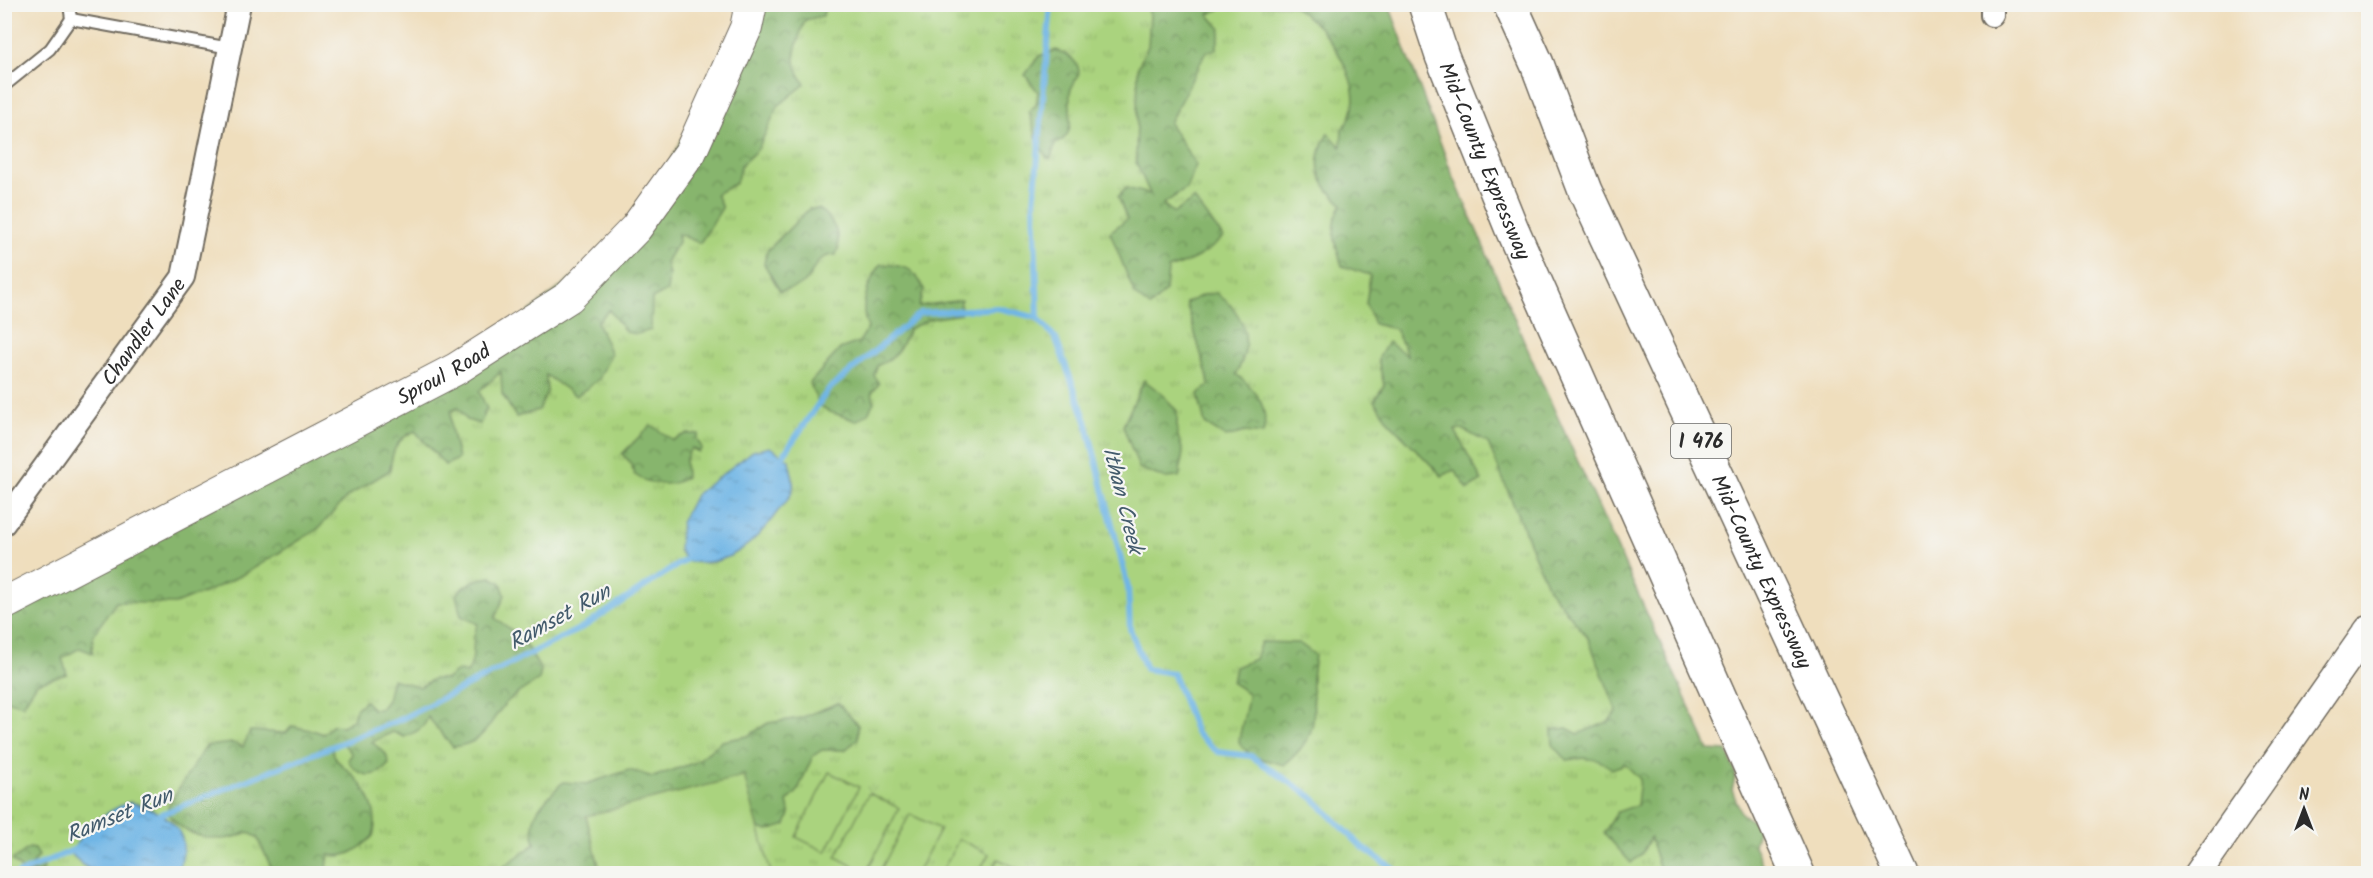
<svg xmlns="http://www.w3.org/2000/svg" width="2373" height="878" viewBox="0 0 2373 878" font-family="Kalam,sans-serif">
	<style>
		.grass { fill: url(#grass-tufts); stroke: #6a7f54; stroke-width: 1.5 }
		.forest { fill: url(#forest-crowns); stroke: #59704c; stroke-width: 1.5 }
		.pitch { fill: #aad37e; stroke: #6a7f54; stroke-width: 1.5 }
		.water { fill: url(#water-ripples); stroke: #4d7088; stroke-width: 1.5 }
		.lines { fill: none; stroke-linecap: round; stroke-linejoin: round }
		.stream { stroke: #6fb5e5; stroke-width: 6 }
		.service-casing { stroke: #706a5e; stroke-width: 14 }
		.minor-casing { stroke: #706a5e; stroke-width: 26 }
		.tertiary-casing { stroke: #706a5e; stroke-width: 30 }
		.secondary-casing { stroke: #706a5e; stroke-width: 34 }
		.motorway-casing { stroke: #706a5e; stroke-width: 36 }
		.service { stroke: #fff; stroke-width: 10 }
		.minor { stroke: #fff; stroke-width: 22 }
		.tertiary { stroke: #fff; stroke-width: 27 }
		.secondary { stroke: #fff; stroke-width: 32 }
		.motorway { stroke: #fff; stroke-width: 33 }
		.labels { text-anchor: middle; stroke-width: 4.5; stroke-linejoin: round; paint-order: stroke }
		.shield { fill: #f6f6f2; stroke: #686867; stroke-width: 1.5 }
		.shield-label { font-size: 20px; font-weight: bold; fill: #2b2b2b }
		.street-label { font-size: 21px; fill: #2b2b2b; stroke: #f6f6f2 }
		.water-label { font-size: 22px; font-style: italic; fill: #435b6c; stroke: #f6f6f2 }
	</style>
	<defs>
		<pattern id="grass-tufts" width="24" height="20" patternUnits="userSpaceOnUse" patternTransform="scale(1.5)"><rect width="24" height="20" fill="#aad37e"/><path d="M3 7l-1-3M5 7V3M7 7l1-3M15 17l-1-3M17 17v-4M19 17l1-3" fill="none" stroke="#92b56d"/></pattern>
		<pattern id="forest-crowns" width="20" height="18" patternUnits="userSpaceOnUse" patternTransform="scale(1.5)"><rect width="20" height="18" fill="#87b56d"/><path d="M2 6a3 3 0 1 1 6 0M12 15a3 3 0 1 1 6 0" fill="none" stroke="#6f935a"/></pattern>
		<pattern id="water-ripples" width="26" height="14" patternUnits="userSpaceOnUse" patternTransform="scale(1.5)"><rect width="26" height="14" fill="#6fb5e5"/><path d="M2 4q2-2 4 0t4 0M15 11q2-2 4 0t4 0" fill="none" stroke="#5b93ba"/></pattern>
	</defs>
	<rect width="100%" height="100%" fill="#f6f6f2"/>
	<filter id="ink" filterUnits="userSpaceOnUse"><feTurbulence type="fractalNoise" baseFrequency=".0167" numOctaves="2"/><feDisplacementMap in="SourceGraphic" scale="12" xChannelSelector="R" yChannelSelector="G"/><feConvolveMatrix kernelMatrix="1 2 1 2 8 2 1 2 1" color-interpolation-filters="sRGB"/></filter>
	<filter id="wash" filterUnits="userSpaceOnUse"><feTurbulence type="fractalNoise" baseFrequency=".008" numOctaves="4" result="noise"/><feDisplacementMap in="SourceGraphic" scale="24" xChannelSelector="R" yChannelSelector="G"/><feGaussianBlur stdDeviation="1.35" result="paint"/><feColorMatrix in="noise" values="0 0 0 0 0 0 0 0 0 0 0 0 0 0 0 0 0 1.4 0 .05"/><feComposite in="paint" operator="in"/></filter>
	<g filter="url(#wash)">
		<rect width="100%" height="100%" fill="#efdebd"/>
		<polygon class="grass" points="751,4 1373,5 1754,874 5,874 5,604 456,369 636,228"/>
		<g class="forest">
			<path d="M751 5H825L823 16 805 20C796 48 787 58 805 84L778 106 758 149 741 165 736 183 716 194 722 208 700 243 678 234 679 240 666 262 669 275 667 291 652 299 651 330 637 334 626 332 609 310 597 322 611 354 599 379 576 396 546 375 547 392 539 410 516 417 502 394 501 372 479 391 487 409 480 424 467 420 458 408 451 411V428L458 459 445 465 415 431C396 439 392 451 390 470L348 496 318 529 246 573 213 589 175 604 116 602 93 635 92 653 80 648 62 658 67 674 37 683 23 705 5 700 4 604 456 369 636 228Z"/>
			<path d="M1146 5 1228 6 1208 14 1221 29 1216 49 1206 52 1169 123 1196 165 1186 189 1163 204 1174 213 1194 199 1223 237C1206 255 1192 261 1168 269L1166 291 1150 307 1135 295 1110 232 1127 219 1118 197 1126 188 1150 194 1136 162 1138 67 1148 46 1150 15Z"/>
			<path d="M1293 5H1389L1451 171 1544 387 1709 750 1727 751 1736 774 1732 790 1741 813 1759 826 1754 845 1766 873H1661L1650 838 1642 853 1631 863 1604 833 1617 812 1637 805 1640 779 1625 764 1612 769C1599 757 1583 757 1567 760L1553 745 1552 730 1567 728 1578 734 1608 722 1617 711 1588 638 1548 588 1488 443 1462 429 1455 430 1482 481 1468 489 1454 470 1442 476 1389 422 1374 401 1384 385 1378 359 1388 342 1408 356 1395 329 1374 324 1366 304 1370 275 1342 266C1335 244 1329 225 1342 204 1317 182 1311 163 1328 133L1341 147 1342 129C1369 102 1344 58 1324 33 1316 22 1303 14 1293 5Z"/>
			<path d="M1056 50C1064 54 1074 57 1078 67 1082 77 1071 83 1070 93 1068 113 1078 135 1055 144L1051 158H1047L1037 140 1029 111 1036 105 1038 92 1025 75 1039 56Z"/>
			<path d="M809 209H819C833 220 843 236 836 255 813 255 816 273 804 283 797 288 788 289 780 291L764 264 767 251Z"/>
			<path d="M881 264C905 266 913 266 924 289L919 306 961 300 960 314 930 319 909 329C902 345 895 360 878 365L874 375 879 384 872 392 874 402 868 413 856 421C827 408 822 419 810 383L840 349 859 342 868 328C858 306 868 283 881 264Z"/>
			<path d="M1216 293C1246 314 1254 342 1236 374 1257 390 1270 408 1263 434L1245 432 1226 437 1205 424 1198 394 1209 385 1208 378 1186 303 1203 295Z"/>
			<polygon points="1144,380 1162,394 1177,411 1177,433 1183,452 1179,477 1164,478 1139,468 1123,426"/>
			<path d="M651 425 673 440 686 434H699L697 439 702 448 699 452 691 448 685 461 686 477C672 488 649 485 635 475L630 462 622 454Z"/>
			<path d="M491 577 501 583 505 595 495 618 520 636 541 670 539 680C529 686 517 693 508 701 487 722 488 743 453 747L428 717C424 729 416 732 404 737L393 732 372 742 386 754 389 764C375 780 358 778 348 760L352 754 342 742 332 746C334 761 340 763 350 772 367 789 380 812 373 836 361 848 347 859 329 855L326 873H289L272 869 257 837 247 832C221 846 183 838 167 811L169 804 206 746 233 743 243 747 250 731 286 733 292 726C303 730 312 728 323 734L333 725 342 726 353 720 356 709 365 701 373 709H380L387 700 392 679 420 687 433 679H447C454 672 458 669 467 673 478 657 469 640 478 624L461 616 456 595C466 583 475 579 491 577Z"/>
			<path d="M1261 642 1299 643 1315 655C1314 665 1311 678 1312 688 1317 724 1313 741 1284 765L1251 756 1239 743C1240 725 1248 711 1248 693L1232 683 1235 667 1255 659Z"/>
			<path d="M838 703 858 725V739L845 750H822L813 756 797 792 787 802 790 814 786 825 768 831 751 826 586 816 601 873 460 874 478 865 496 872 535 844C527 813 543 803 563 782L586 784 629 770 653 777 696 762 722 741 748 736 768 723 801 718Z"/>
			<polygon points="29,848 35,849 39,856 32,864 44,867 43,872 25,873 12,860"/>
		</g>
		<g class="pitch">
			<polygon points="829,772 859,787 826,852 796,837"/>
			<polygon points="744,776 771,873 601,873 586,816"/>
			<polygon points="869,793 899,808 866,873 836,857"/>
			<polygon points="910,814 940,829 917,873 879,873"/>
			<polygon points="959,839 989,854 978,873 941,873"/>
			<polygon points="998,859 1027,873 990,873"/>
		</g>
		<g class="water">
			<path d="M770 447 789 460C790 469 796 483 792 492 789 499 783 506 778 511 756 542 727 570 686 561L679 550 681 523 695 495 753 451Z"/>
			<path d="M130 802C167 812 198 832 176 873H92L71 854C82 829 105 811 130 802Z"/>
		</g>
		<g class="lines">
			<g class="stream">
				<polyline points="1051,4 1034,203 1038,318 1056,339 1086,421 1128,587 1130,629 1146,669 1173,673 1196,733 1218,752 1251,756 1312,797 1361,846 1400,874"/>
				<polyline points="780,460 828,390 920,313 998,308 1038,318"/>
				<polyline points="154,817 399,720 585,626 691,556"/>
				<polyline points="18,874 78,848"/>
			</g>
		</g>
	</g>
	<g filter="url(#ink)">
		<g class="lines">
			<g class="service-casing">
				<g id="service">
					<polyline points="69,4 71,19"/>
					<polyline points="4,86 50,49 71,19 230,48"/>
				</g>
			</g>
			<g class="minor-casing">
				<g id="minor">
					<polyline points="1992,4 1992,15"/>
					<path id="s1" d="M4 523 183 277 239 4"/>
				</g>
			</g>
			<g class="tertiary-casing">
				<polyline id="tertiary" points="2197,874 2368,630"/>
			</g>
			<g class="secondary-casing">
				<g id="secondary">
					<path id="s2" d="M4 604 456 369 569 297 636 228 690 153 746 28 751 4"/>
				</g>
			</g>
			<g class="motorway-casing">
				<g id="motorway">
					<path id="s3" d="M1425 4 1442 56 1511 227 1798 874"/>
					<path id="s4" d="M1510 4 1537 64 1585 191 1902 874"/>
				</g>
			</g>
			<use href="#service" class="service"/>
			<use href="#minor" class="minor"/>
			<use href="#tertiary" class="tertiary"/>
			<use href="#secondary" class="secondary"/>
			<use href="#motorway" class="motorway"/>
		</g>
	</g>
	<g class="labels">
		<rect class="shield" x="1671" y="424" width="60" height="34" rx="4.5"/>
		<g class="shield-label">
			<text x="1701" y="448">I 476</text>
		</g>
		<g class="street-label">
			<text dy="7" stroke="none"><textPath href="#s3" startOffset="168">Mid-County Expressway</textPath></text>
			<text dy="7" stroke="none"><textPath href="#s1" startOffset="237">Chandler Lane</textPath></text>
			<text dy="7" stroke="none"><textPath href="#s2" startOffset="496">Sproul Road</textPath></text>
			<text dy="7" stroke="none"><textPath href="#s4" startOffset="621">Mid-County Expressway</textPath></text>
		</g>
		<g class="water-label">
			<text transform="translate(1124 500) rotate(76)" y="8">Ithan Creek</text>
			<text transform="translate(559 616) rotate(-29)" y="8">Ramset Run</text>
			<text transform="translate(119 814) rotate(-22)" y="8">Ramset Run</text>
		</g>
	</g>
	<rect width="2373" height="878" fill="none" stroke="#f6f6f2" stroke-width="24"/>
	<g transform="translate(2304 809)" stroke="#f6f6f2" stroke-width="4.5" paint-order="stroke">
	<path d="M0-4.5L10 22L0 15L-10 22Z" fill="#2b2b2b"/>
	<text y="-9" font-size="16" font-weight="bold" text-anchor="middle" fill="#2b2b2b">N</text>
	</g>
</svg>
